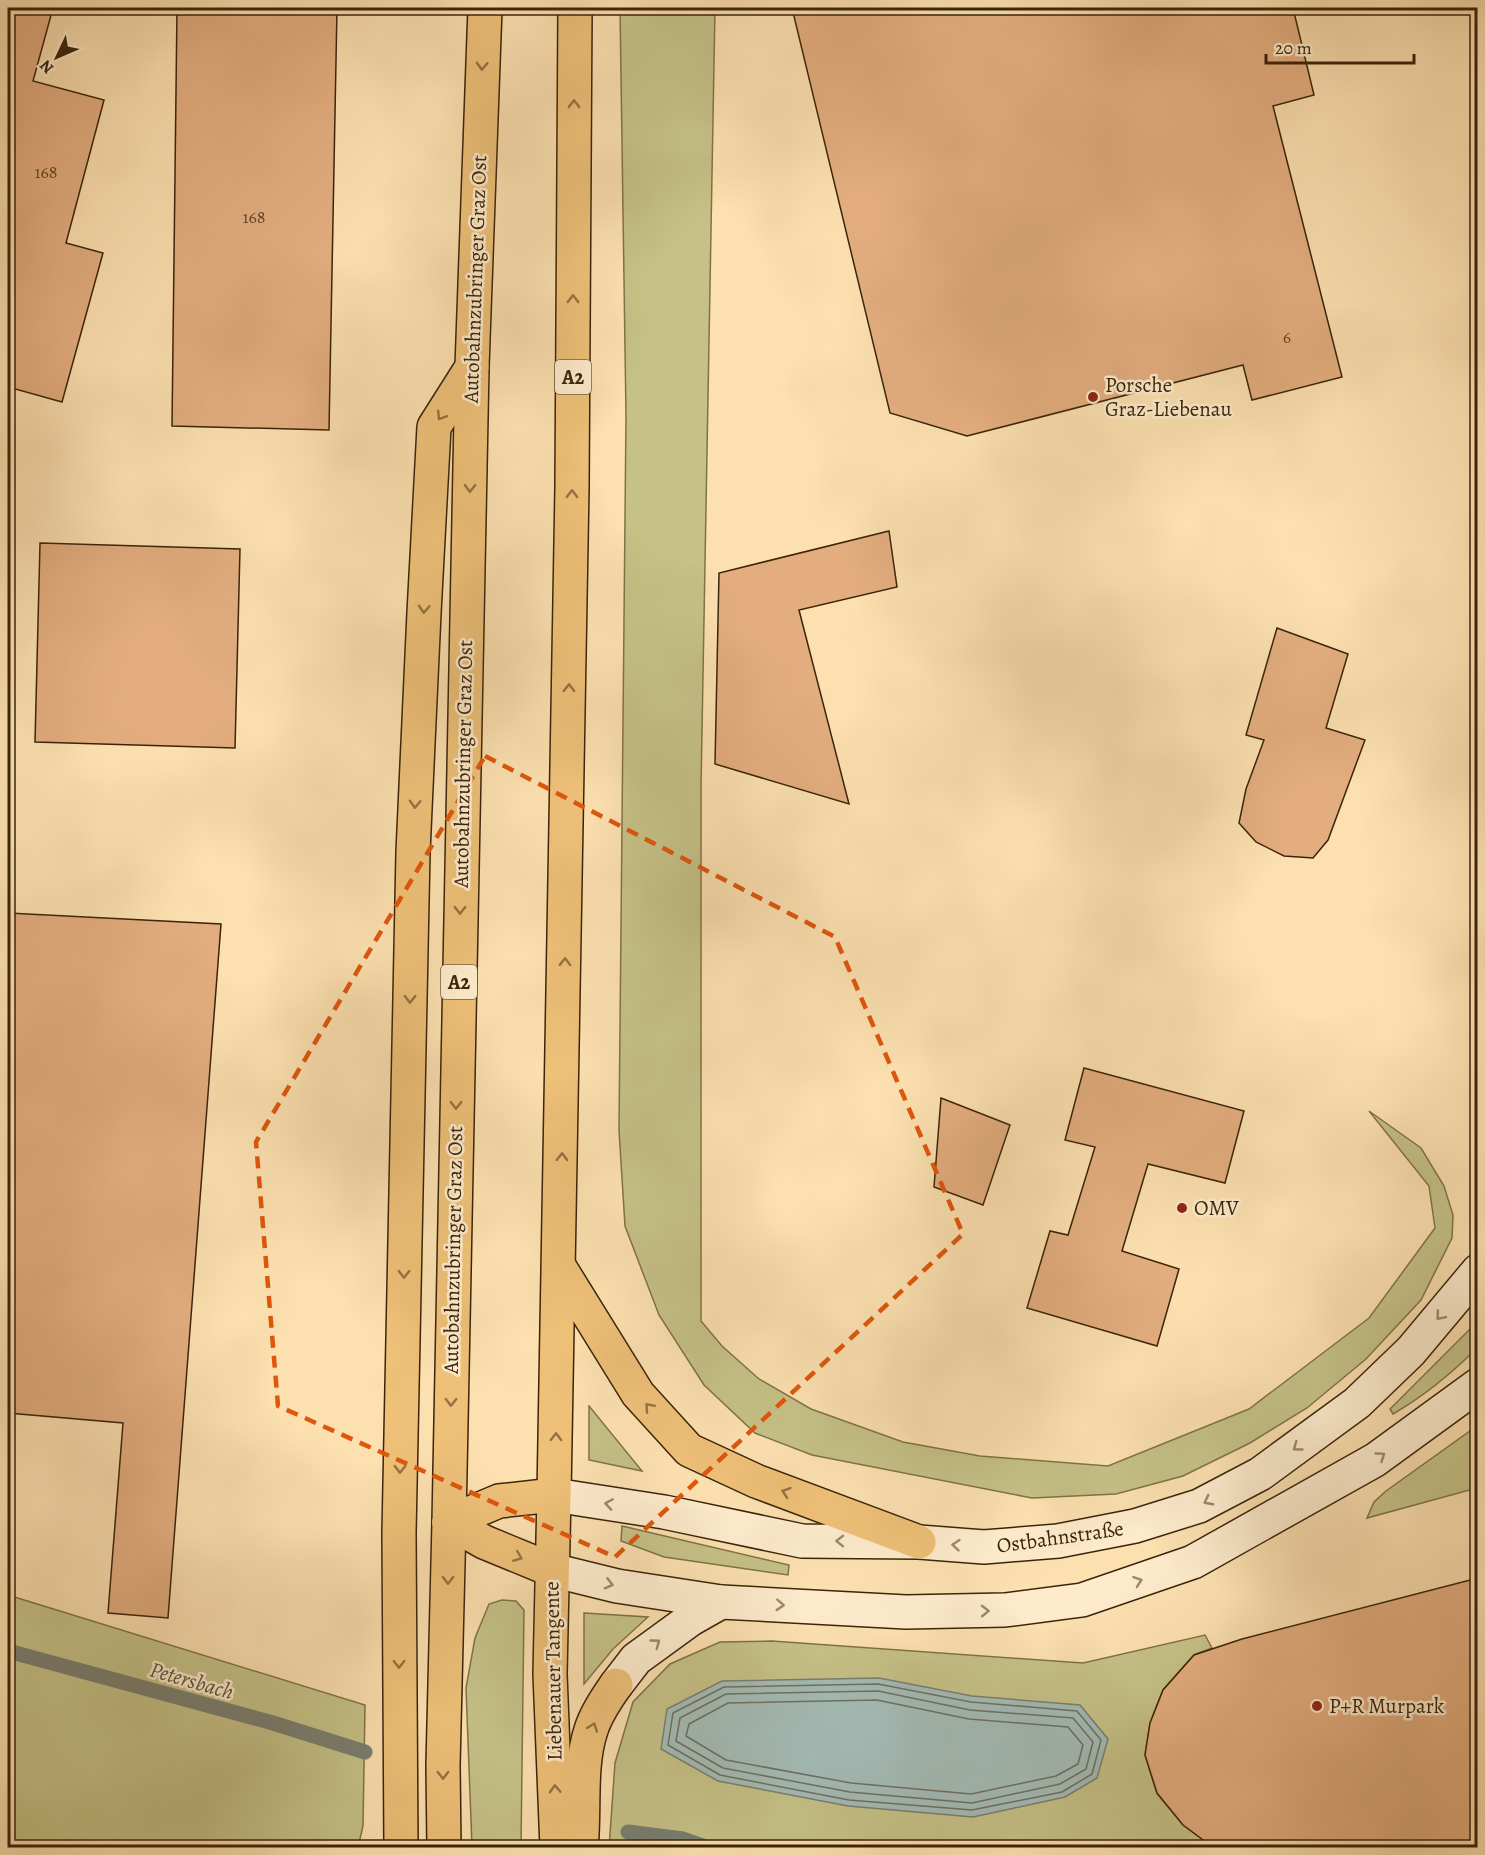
<svg xmlns="http://www.w3.org/2000/svg" width="1485" height="1855" viewBox="0 0 1485 1855" font-family="Alegreya,serif">
	<style>
		.green { fill: #c5c187; stroke: #807248; stroke-width: 1.5 }
		.water { fill: #a3bbb6; stroke: #797f71; stroke-width: 1.5 }
		.lines { fill: none; stroke-linecap: round; stroke-linejoin: round }
		.shore { stroke: #6e7060; stroke-width: 1.5 }
		.stream { stroke: #797f71; stroke-width: 15 }
		.building { fill: #e3ad7f; stroke: #3a240a; stroke-width: 1.5 }
		.secondary-casing { stroke: #3a240a; stroke-width: 36 }
		.primary-casing { stroke: #3a240a; stroke-width: 36 }
		.motorway-casing { stroke: #3a240a; stroke-width: 36 }
		.secondary { stroke: #fdebcc; stroke-width: 33 }
		.primary { stroke: #eec078; stroke-width: 33 }
		.motorway { stroke: #eec078; stroke-width: 33 }
		.oneway { stroke: #947241 }
		.oneway2 { stroke: #9c886b }
		.marked { fill: none; stroke: #df560c; stroke-width: 4.5; stroke-dasharray: 12 8; stroke-linejoin: round }
		.poi-dot { fill: #8f2418; stroke: #fdebcc; stroke-width: 2 }
		.labels { text-anchor: middle; stroke-width: 5; stroke-linejoin: round; paint-order: stroke }
		.number-label { font-size: 18px; fill: #644627 }
		.shield { fill: #fdebcc; stroke: #746044; stroke-width: 1.5 }
		.shield-label { font-size: 20px; font-weight: bold; fill: #3a240a }
		.street-label { font-size: 21px; fill: #3a240a; stroke: #fdebcc }
		.poi-label { font-size: 21px; fill: #3a240a; stroke: #fdebcc; text-anchor: start }
		.water-label { font-size: 22px; font-style: italic; fill: #5a513e; stroke: #fdebcc }
	</style>
	<rect width="100%" height="100%" fill="#fce0b0"/>
	<filter id="stains"><feTurbulence type="fractalNoise" baseFrequency=".00333" numOctaves="4"/><feColorMatrix values="0 0 0 0 .2 0 0 0 0 .09 0 0 0 0 .02 0 0 0 .5 -.17"/></filter>
	<radialGradient id="worn" r=".72"><stop offset=".6" stop-color="#630" stop-opacity="0"/><stop offset="1" stop-color="#630" stop-opacity=".3"/></radialGradient>
	<g class="green">
		<polygon points="620,8 715,8 701,786 701,1321 722,1346 759,1379 811,1409 903,1442 980,1456 1108,1466 1249,1409 1369,1318 1435,1228 1429,1186 1369,1111 1421,1148 1444,1186 1453,1215 1452,1238 1421,1300 1366,1359 1307,1408 1250,1443 1183,1476 1116,1494 1032,1498 812,1455 755,1433 704,1385 659,1315 625,1226 619,1130 626,416"/>
		<path d="M1477 1322V1348C1452 1373 1424 1396 1393 1414L1390 1409Z"/>
		<polygon points="589,1405 589,1406 642,1471 589,1460"/>
		<polygon points="1477,1426 1477,1488 1367,1518 1374,1502 1386,1491"/>
		<polygon points="622,1526 789,1565 788,1575 664,1557 621,1541"/>
		<polygon points="8,1595 365,1705 363,1826 358,1847 8,1847"/>
		<polygon points="502,1600 516,1601 524,1610 521,1847 472,1847 466,1688 475,1638 489,1604"/>
		<polygon points="584,1613 648,1617 613,1649 584,1684"/>
		<polygon points="1205,1635 1212,1648 1194,1655 1163,1690 1150,1723 1145,1755 1157,1794 1183,1825 1214,1847 609,1848 615,1763 633,1702 670,1664 720,1642 772,1641 1083,1663"/>
	</g>
	<polygon class="water" points="879,1678 972,1696 1080,1705 1108,1739 1097,1778 1065,1797 973,1817 848,1806 718,1781 661,1749 667,1709 722,1681"/>
	<g class="lines">
		<g class="shore">
			<polygon points="878,1684 971,1702 1077,1711 1101,1740 1092,1774 1062,1792 972,1810 849,1800 720,1775 668,1745 673,1713 724,1687"/>
			<polygon points="878,1691 970,1710 1073,1718 1093,1742 1086,1769 1060,1784 972,1803 850,1792 723,1768 676,1741 680,1718 726,1694"/>
			<polygon points="877,1700 969,1719 1068,1727 1083,1745 1078,1764 1056,1776 971,1794 851,1783 726,1760 686,1736 689,1724 728,1703"/>
		</g>
		<g class="stream">
			<polyline points="8,1651 273,1723 365,1752"/>
			<polyline points="628,1832 683,1839 709,1848"/>
		</g>
	</g>
	<g class="building">
		<polygon points="8,8 53,8 33,81 104,100 66,243 103,253 62,402 8,387"/>
		<polygon points="177,8 337,8 329,430 172,426"/>
		<polygon points="792,8 1293,8 1314,95 1273,106 1342,377 1252,400 1243,365 967,436 890,413"/>
		<polygon points="889,531 897,587 799,610 849,804 715,764 719,573"/>
		<polygon points="40,543 240,549 235,748 35,742"/>
		<polygon points="1277,628 1348,654 1326,728 1365,740 1328,840 1313,858 1284,856 1256,842 1239,823 1246,789 1264,740 1246,735"/>
		<polygon points="8,913 221,924 168,1618 108,1613 123,1423 8,1413"/>
		<polygon points="1084,1068 1244,1111 1225,1183 1148,1164 1122,1251 1179,1269 1157,1346 1027,1308 1050,1231 1068,1235 1095,1147 1065,1140"/>
		<polygon points="941,1098 1010,1125 983,1205 934,1187"/>
		<polygon points="1478,1578 1478,1848 1214,1848 1183,1825 1157,1793 1145,1755 1150,1723 1163,1690 1194,1655 1242,1639"/>
	</g>
	<g class="lines">
		<g class="secondary-casing">
			<g id="secondary">
				<polyline points="554,1495 664,1512 802,1541 919,1542 984,1547 1058,1541 1135,1526 1199,1506 1260,1474 1357,1403 1411,1351 1478,1271"/>
				<polyline points="552,1570 617,1586 721,1602 906,1612 1005,1610 1082,1600 1193,1562 1375,1460 1478,1385"/>
				<polyline points="616,1685 636,1659 691,1619 721,1602"/>
			</g>
		</g>
		<g class="primary-casing">
			<g id="primary">
				<polyline points="449,1522 499,1501 554,1495 550,1674 557,1848"/>
				<polyline points="449,1522 484,1542 552,1570"/>
				<polyline points="444,1848 443,1765 449,1522"/>
				<path d="M581 1848C585 1810 579 1766 591 1730 596 1714 606 1699 616 1685"/>
			</g>
		</g>
		<g class="motorway-casing">
			<g id="motorway">
				<polyline points="560,1268 638,1394 689,1450 756,1481 919,1542"/>
				<polyline points="554,1495 572,487 575,8"/>
				<polyline points="449,1522 472,367 485,8"/>
				<polyline points="401,1848 399,1533 413,852 424,613 434,427 472,367"/>
			</g>
		</g>
		<use href="#secondary" class="secondary"/>
		<use href="#primary" class="primary"/>
		<use href="#motorway" class="motorway"/>
	</g>
	<defs><path id="oneway-chevron" d="M-2-3.5L2.5 0L-2 3.5" fill="none" stroke-width="1.6" stroke-linecap="round" stroke-linejoin="round" transform="scale(1.5)"/></defs>
	<g class="oneway">
		<use href="#oneway-chevron" transform="translate(482 66) rotate(92)"/>
		<use href="#oneway-chevron" transform="translate(574 104) rotate(-90)"/>
		<use href="#oneway-chevron" transform="translate(573 299) rotate(-90)"/>
		<use href="#oneway-chevron" transform="translate(441 416) rotate(122)"/>
		<use href="#oneway-chevron" transform="translate(470 488) rotate(91)"/>
		<use href="#oneway-chevron" transform="translate(572 494) rotate(-89)"/>
		<use href="#oneway-chevron" transform="translate(424 609) rotate(93)"/>
		<use href="#oneway-chevron" transform="translate(569 688) rotate(-89)"/>
		<use href="#oneway-chevron" transform="translate(415 804) rotate(92)"/>
		<use href="#oneway-chevron" transform="translate(460 910) rotate(91)"/>
		<use href="#oneway-chevron" transform="translate(565 962) rotate(-89)"/>
		<use href="#oneway-chevron" transform="translate(410 999) rotate(91)"/>
		<use href="#oneway-chevron" transform="translate(456 1105) rotate(91)"/>
		<use href="#oneway-chevron" transform="translate(562 1157) rotate(-89)"/>
		<use href="#oneway-chevron" transform="translate(404 1274) rotate(91)"/>
		<use href="#oneway-chevron" transform="translate(451 1402) rotate(91)"/>
		<use href="#oneway-chevron" transform="translate(649 1407) rotate(-131)"/>
		<use href="#oneway-chevron" transform="translate(556 1437) rotate(-89)"/>
		<use href="#oneway-chevron" transform="translate(400 1469) rotate(91)"/>
		<use href="#oneway-chevron" transform="translate(786 1492) rotate(-161)"/>
		<use href="#oneway-chevron" transform="translate(518 1557) rotate(22)"/>
		<use href="#oneway-chevron" transform="translate(448 1580) rotate(91)"/>
		<use href="#oneway-chevron" transform="translate(399 1664) rotate(90)"/>
		<use href="#oneway-chevron" transform="translate(593 1727) rotate(-70)"/>
		<use href="#oneway-chevron" transform="translate(443 1775) rotate(89)"/>
		<use href="#oneway-chevron" transform="translate(555 1789) rotate(-92)"/>
	</g>
	<g class="oneway2">
		<use href="#oneway-chevron" transform="translate(1440 1316) rotate(130)"/>
		<use href="#oneway-chevron" transform="translate(1297 1447) rotate(144)"/>
		<use href="#oneway-chevron" transform="translate(1381 1456) rotate(-34)"/>
		<use href="#oneway-chevron" transform="translate(1208 1501) rotate(152)"/>
		<use href="#oneway-chevron" transform="translate(609 1504) rotate(-171)"/>
		<use href="#oneway-chevron" transform="translate(840 1541) rotate(-179)"/>
		<use href="#oneway-chevron" transform="translate(956 1545) rotate(-175)"/>
		<use href="#oneway-chevron" transform="translate(1138 1581) rotate(-19)"/>
		<use href="#oneway-chevron" transform="translate(609 1584) rotate(14)"/>
		<use href="#oneway-chevron" transform="translate(780 1605) rotate(3)"/>
		<use href="#oneway-chevron" transform="translate(985 1611) rotate(-1)"/>
		<use href="#oneway-chevron" transform="translate(656 1643) rotate(-36)"/>
	</g>
	<path class="marked" d="M485 756 835 937 963 1234 615 1557 278 1406 256 1142Z"/>
	<g class="poi-dot">
		<circle cx="1093" cy="397" r="6"/>
		<circle cx="1182" cy="1208" r="6"/>
		<circle cx="1317" cy="1706" r="6"/>
	</g>
	<g class="labels">
		<g class="number-label">
			<text x="46" y="178">168</text>
			<text x="254" y="223">168</text>
			<text x="1287" y="343">6</text>
		</g>
		<g class="shield">
			<rect x="555" y="360" width="36" height="34" rx="4.5"/>
			<rect x="441" y="965" width="36" height="34" rx="4.5"/>
		</g>
		<g class="shield-label">
			<text x="573" y="384">A2</text>
			<text x="459" y="989">A2</text>
		</g>
		<g class="street-label">
			<text transform="translate(475 279) rotate(-88)" y="7">Autobahnzubringer Graz Ost</text>
			<text transform="translate(463 764) rotate(-89)" y="7">Autobahnzubringer Graz Ost</text>
			<text transform="translate(453 1250) rotate(-89)" y="7">Autobahnzubringer Graz Ost</text>
			<text transform="translate(1060 1537) rotate(-8)" y="7">Ostbahnstraße</text>
			<text transform="translate(553 1671) rotate(-91)" y="7">Liebenauer Tangente</text>
		</g>
		<g class="poi-label">
			<text x="1105" y="392">Porsche<tspan x="1105" dy="24">Graz-Liebenau</tspan></text>
			<text x="1194" y="1215">OMV</text>
			<text x="1329" y="1713">P+R Murpark</text>
		</g>
		<g class="water-label">
			<text transform="translate(192 1680) rotate(16)" y="8">Petersbach</text>
		</g>
	</g>
	<rect width="1485" height="1855" fill="none" stroke="#fce0b0" stroke-width="30"/>
	<rect x="9" y="9" width="1467" height="1837" fill="none" stroke="#3a240a" stroke-width="3"/>
	<rect x="15" y="15" width="1455" height="1825" fill="none" stroke="#3a240a" stroke-width="1.5"/>
	<g transform="translate(57 57) rotate(226)" stroke="#fdebcc" stroke-width="4.5" paint-order="stroke">
	<path d="M0-4.5L10 22L0 15L-10 22Z" fill="#3a240a"/>
	<text y="-9" font-size="16" font-weight="bold" text-anchor="middle" fill="#3a240a">N</text>
	</g>
	<path d="M1266 54v9h148v-9" fill="none" stroke="#3a240a" stroke-width="3"/>
	<text x="1275" y="54" font-size="18" fill="#3a240a" stroke="#fdebcc" stroke-width="4.5" paint-order="stroke">20 m</text>
	<rect width="100%" height="100%" filter="url(#stains)"/>
	<rect width="100%" height="100%" fill="url(#worn)"/>
</svg>
